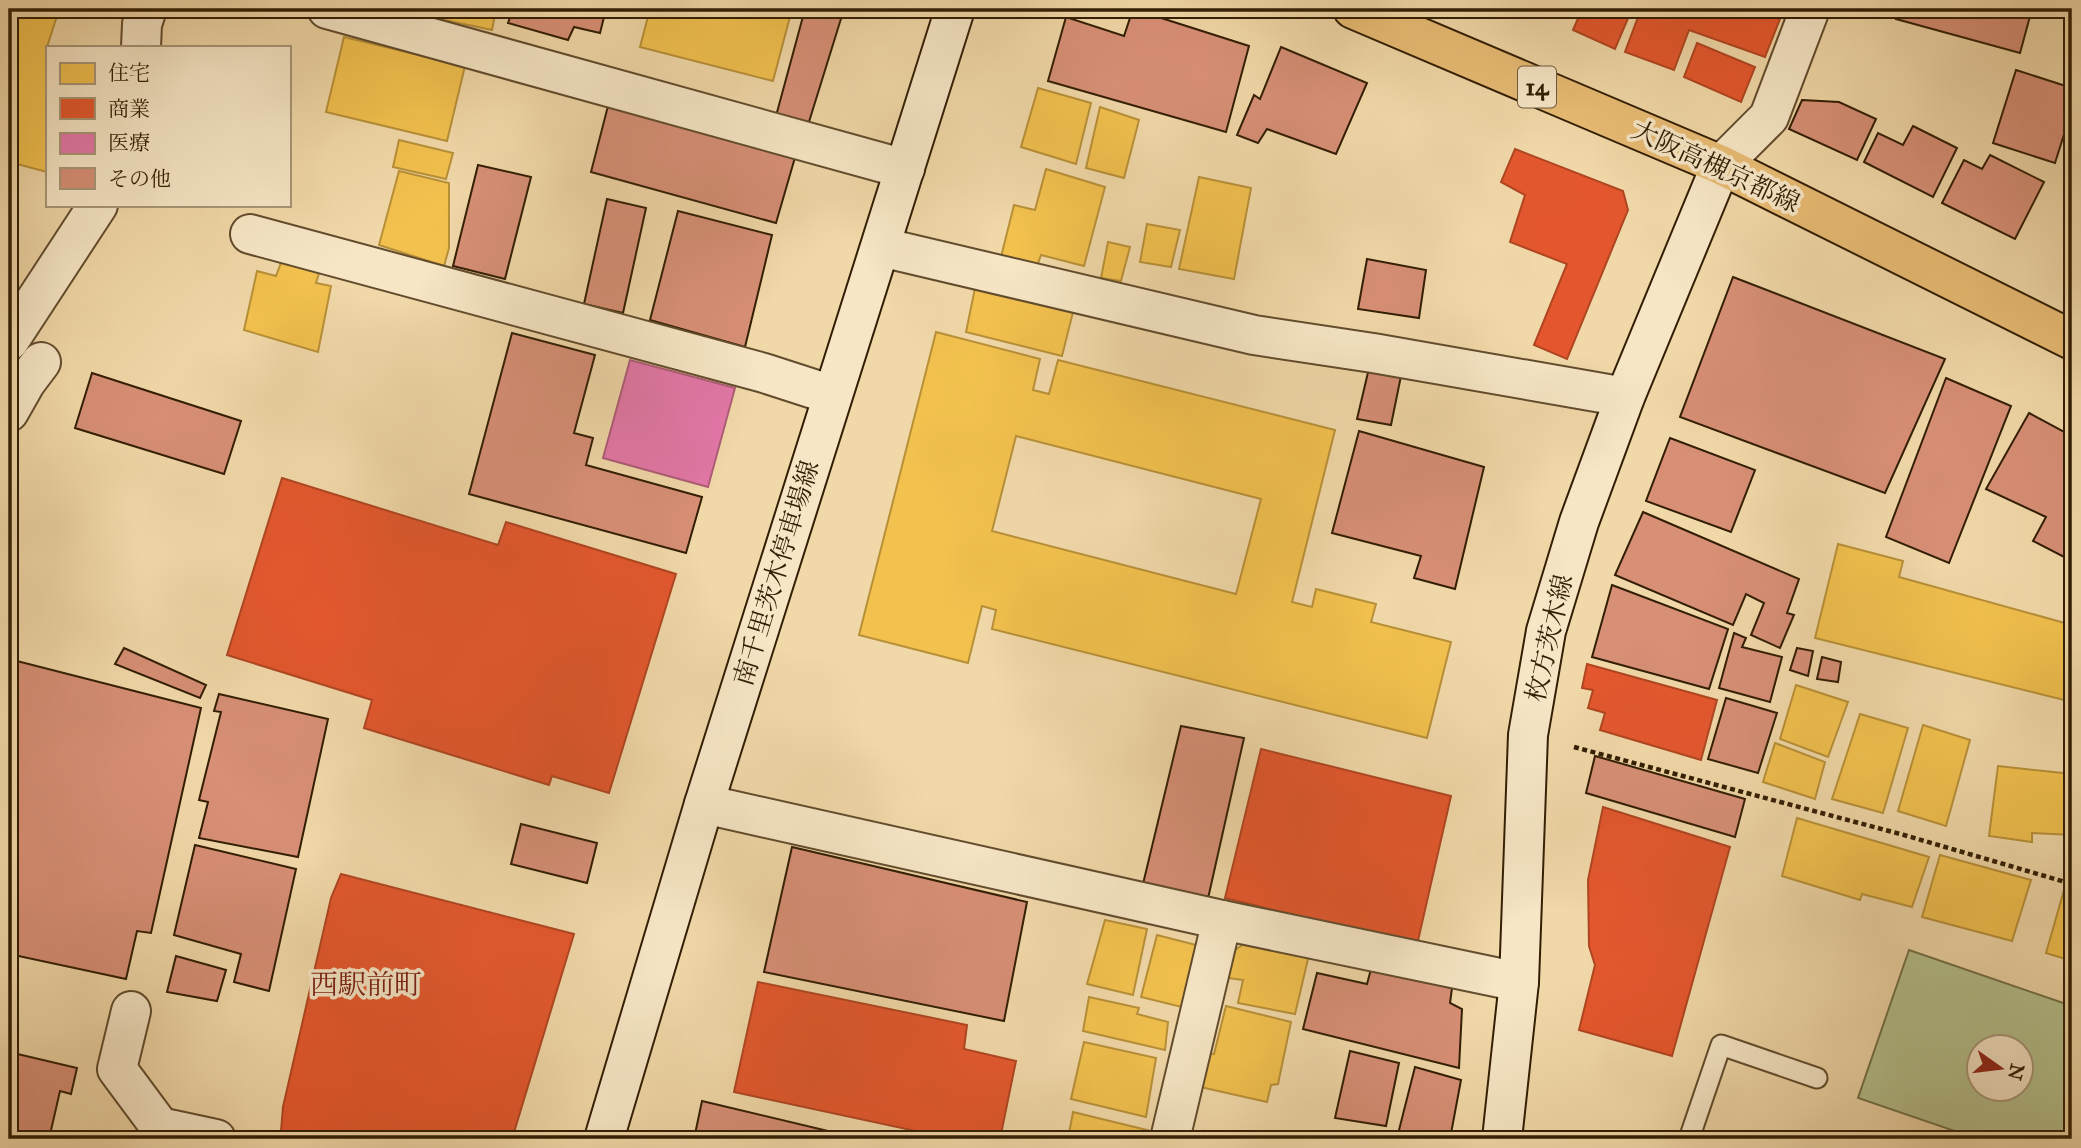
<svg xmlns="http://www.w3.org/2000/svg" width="2081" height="1148" viewBox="0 0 2081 1148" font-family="'IM FELL Great Primer','Noto Serif JP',serif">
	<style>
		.green { fill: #b4c08c; stroke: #736f48; stroke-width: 2; fill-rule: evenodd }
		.homes { fill: #f2c14e; stroke: #b89038; stroke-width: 2; fill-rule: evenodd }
		.shops { fill: #e4572e; stroke: #af4621; stroke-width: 2 }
		.health { fill: #e377a8; stroke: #ae5c77; stroke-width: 2 }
		.building { fill: #d78f76; stroke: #321e04; stroke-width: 2 }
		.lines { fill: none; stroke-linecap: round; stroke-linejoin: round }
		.service-casing { stroke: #624c2d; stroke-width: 23 }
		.minor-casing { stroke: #624c2d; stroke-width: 42 }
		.secondary-casing { stroke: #321e04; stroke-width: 42 }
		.primary-casing { stroke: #321e04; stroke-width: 42 }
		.path { stroke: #321e04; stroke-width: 4.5; stroke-dasharray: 5 3.5; stroke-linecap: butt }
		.service { stroke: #f6e6c6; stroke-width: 19 }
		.minor { stroke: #f6e6c6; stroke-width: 38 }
		.secondary { stroke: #f6e6c6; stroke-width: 38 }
		.primary { stroke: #e8bc74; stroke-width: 38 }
		.labels { text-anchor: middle; stroke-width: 7; stroke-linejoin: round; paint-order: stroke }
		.shield { fill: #f6e6c6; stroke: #6d5a3e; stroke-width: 2 }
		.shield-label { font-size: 24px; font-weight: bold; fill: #321e04 }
		.street-label { font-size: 26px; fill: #321e04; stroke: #f6e6c6 }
		.neighbourhood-label { font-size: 28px; fill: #7a1f14; stroke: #f6e6c6 }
	</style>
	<rect width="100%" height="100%" fill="#f1d8a8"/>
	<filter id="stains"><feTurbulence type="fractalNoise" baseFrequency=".00286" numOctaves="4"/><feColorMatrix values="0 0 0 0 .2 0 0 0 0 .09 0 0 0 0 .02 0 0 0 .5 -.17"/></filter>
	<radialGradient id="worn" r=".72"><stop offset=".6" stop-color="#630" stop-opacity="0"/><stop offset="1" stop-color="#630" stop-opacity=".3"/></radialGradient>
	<path class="green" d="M1909 950 2072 1006V1139H1978L1858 1098ZM1980 1046H2022V1088H1980Z"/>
	<g class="homes">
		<polygon points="9,9 41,9 58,13 47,47 47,172 17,164 9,195"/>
		<polygon points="443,9 496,9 492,30 440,19"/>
		<polygon points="650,9 792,9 773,81 640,47"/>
		<polygon points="344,37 465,66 447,141 326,112"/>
		<polygon points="1038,88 1091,103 1076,164 1021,147"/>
		<polygon points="1100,107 1139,120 1124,178 1086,168"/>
		<polygon points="399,140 453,153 446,179 393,167"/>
		<polygon points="1046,169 1105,187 1084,266 1041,255 1037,266 1001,257 1014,205 1035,210"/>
		<polygon points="399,171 449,183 449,248 444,266 379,245"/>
		<polygon points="1199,177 1251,188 1234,279 1179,269"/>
		<polygon points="1147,224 1180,230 1171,267 1140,262"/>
		<polygon points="1108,242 1130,247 1121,281 1101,278"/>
		<polygon points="282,260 320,270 316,283 331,286 318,352 244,330 257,271 276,276"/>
		<polygon points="975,288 1073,312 1062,356 966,332"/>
		<path d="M936 332 1040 359 1033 390 1049 394 1058 360 1335 430 1292 602 1312 607 1316 589 1376 604 1371 622 1451 642 1427 738 992 629 996 610 982 606 968 663 859 635ZM1016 436 1261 499 1236 594 992 531Z"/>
		<polygon points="1838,544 1903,561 1899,577 2072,625 2072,702 1815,638"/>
		<polygon points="1796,685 1848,702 1828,757 1780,739"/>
		<polygon points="1860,714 1908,728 1883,813 1832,799"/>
		<polygon points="1923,725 1970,740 1946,826 1898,811"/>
		<polygon points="1775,743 1825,762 1815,799 1763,782"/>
		<polygon points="1998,766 2072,774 2072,835 2032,833 2032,842 1989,836"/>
		<polygon points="1797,818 1929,857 1912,907 1862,894 1860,900 1782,876"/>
		<polygon points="1940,855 2031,880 2012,941 1922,917"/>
		<polygon points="2064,890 2072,893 2072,961 2046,953"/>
		<polygon points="1105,920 1147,929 1133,995 1087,984"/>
		<polygon points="1157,935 1200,946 1186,1008 1141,997"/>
		<polygon points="1249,940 1309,955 1295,1014 1238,1003 1243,980 1228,978 1234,951"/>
		<polygon points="1089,997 1139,1008 1137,1014 1168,1022 1165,1050 1083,1031"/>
		<polygon points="1226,1006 1291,1022 1278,1084 1271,1085 1267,1102 1196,1086 1202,1053 1214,1054"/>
		<polygon points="1084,1042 1156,1058 1146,1117 1071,1099"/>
		<polygon points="1073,1112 1151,1131 1149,1139 1068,1139"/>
	</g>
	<g class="shops">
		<polygon points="1582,9 1632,9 1615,49 1573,30"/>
		<polygon points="1641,9 1748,9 1780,19 1765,57 1689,30 1674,70 1625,52"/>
		<polygon points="1697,43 1755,67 1741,102 1684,77"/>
		<polygon points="1515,149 1623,191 1628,210 1567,359 1534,345 1567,264 1510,242 1525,195 1501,182"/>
		<polygon points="282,478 498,545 506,522 676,574 609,793 552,776 549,785 364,728 372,700 227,655"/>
		<polygon points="1587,664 1717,700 1701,760 1600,730 1605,713 1588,708 1593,690 1582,688"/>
		<polygon points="1261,749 1451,796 1417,945 1225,898"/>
		<polygon points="1603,807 1730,847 1672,1056 1579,1030 1595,965 1589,946 1588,880"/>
		<polygon points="341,874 574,934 512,1139 316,1139 281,1131 283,1107 331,898"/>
		<polygon points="758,982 967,1025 964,1049 1016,1061 1000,1139 953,1139 734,1092"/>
	</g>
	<polygon class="health" points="630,360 735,388 708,487 603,458"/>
	<g class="building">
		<polygon points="513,9 606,9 600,33 574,27 568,40 508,23"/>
		<polygon points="805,9 844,9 808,125 776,116"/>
		<polygon points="1133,9 1249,46 1226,132 1048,81 1066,17 1124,36"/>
		<polygon points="1899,9 2032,9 2020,53 1896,19"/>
		<polygon points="1281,47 1367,83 1336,154 1267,129 1258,143 1237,135 1254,95 1260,99"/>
		<polygon points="2016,70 2072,88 2072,109 2055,163 1993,143"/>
		<polygon points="1802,100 1839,102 1876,119 1857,160 1789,129"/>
		<polygon points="609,102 796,154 776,223 591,172"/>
		<polygon points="1913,126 1957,148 1933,197 1864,162 1878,133 1903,145"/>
		<polygon points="1990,155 2044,182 2015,239 1942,203 1964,160 1982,169"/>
		<polygon points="478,165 531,177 505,279 453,266"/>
		<polygon points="607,199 646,208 623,313 584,304"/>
		<polygon points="678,211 772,235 745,347 650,320"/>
		<polygon points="1367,259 1426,270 1419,318 1358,309"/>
		<polygon points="1733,277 1945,359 1885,493 1680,417"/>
		<polygon points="512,333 595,355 574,433 593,438 586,465 702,497 686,553 469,494"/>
		<polygon points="1370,364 1402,371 1391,425 1357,419"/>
		<polygon points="92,373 241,421 224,474 75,428"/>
		<polygon points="1946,378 2011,406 1949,563 1886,537"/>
		<polygon points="2029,413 2072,436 2072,561 2033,541 2046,517 1986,489"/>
		<polygon points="1359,431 1484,467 1455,589 1414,578 1421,556 1332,533"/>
		<polygon points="1670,438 1755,470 1731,532 1646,501"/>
		<polygon points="1643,512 1799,579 1787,613 1794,615 1780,648 1751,635 1764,603 1746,594 1733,625 1615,575"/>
		<polygon points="1612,585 1728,629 1709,689 1592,657"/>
		<polygon points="1734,633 1746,638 1742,647 1782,657 1770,702 1719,688"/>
		<polygon points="124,648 206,685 200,698 115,664"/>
		<polygon points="1797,648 1813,651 1808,676 1790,670"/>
		<polygon points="1822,657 1841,662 1838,682 1817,679"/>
		<polygon points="9,659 201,708 151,933 137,931 126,979 9,954"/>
		<polygon points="219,694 328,719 298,857 199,838 208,802 199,800 221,712 214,711"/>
		<polygon points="1726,698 1777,713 1758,773 1708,759"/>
		<polygon points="1181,726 1244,738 1207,903 1142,888"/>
		<polygon points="1595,756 1745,799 1735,837 1586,793"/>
		<polygon points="521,824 597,843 587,883 511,864"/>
		<polygon points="195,845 296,869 269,991 234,982 241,954 174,935"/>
		<polygon points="792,847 1027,902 1004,1021 764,972"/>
		<polygon points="176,956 226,970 217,1001 167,992"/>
		<polygon points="1371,969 1452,988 1450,1003 1462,1009 1459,1068 1303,1029 1317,973 1367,984"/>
		<polygon points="1350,1051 1399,1063 1386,1126 1335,1118"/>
		<polygon points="9,1052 77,1068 71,1094 60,1091 49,1139 31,1136 31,1139 9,1139"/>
		<polygon points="1415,1067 1461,1080 1450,1139 1419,1139 1398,1134"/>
		<polygon points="702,1101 828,1131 826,1139 694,1139"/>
		<polygon points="1204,1131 1241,1139 1202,1139"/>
	</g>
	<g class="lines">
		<g class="service-casing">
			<polyline id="service" points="1689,1139 1721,1045 1817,1078"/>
		</g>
		<g class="minor-casing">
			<g id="minor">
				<polyline points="327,9 905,169"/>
				<polyline points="141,47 142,24 147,9"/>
				<polyline points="1721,165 1769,117 1810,9"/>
				<polyline points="250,234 764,373 832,395"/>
				<polyline points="881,247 1254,335 1373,353 1625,397"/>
				<polyline points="9,341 98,205"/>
				<polyline points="9,412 26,382 41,362"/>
				<polyline points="704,804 1222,920 1519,982"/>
				<polyline points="131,1011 117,1069 160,1127 216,1139"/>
				<polyline points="1170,1139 1222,920"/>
			</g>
		</g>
		<g class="secondary-casing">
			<g id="secondary">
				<polyline points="604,1139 704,804 955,9"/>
				<polyline points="1502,1139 1519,982 1528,735 1546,631 1579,522 1625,397 1721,165"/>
			</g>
		</g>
		<g class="primary-casing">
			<polyline id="primary" points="1353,9 1721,165 2072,340"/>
		</g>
		<polyline class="path" points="1574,747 1904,835 2072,884"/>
		<use href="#service" class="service"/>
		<use href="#minor" class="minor"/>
		<use href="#secondary" class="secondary"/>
		<use href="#primary" class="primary"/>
	</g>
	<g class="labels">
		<rect class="shield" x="1518" y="66.5" width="38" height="41" rx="5"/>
		<g class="shield-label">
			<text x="1537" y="95">14</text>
		</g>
		<g class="street-label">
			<text transform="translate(1716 166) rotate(25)" y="9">大阪高槻京都線</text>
			<text transform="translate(776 573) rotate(-73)" y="9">南千里茨木停車場線</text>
			<text transform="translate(1549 638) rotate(-77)" y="9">枚方茨木線</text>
		</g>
		<g class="neighbourhood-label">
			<text x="366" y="994">西駅前町</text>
		</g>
	</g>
	<rect width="2081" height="1148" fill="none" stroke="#f1d8a8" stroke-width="35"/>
	<rect x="10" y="10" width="2060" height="1127" fill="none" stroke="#321e04" stroke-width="3.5"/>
	<rect x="18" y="18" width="2046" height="1113" fill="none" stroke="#321e04" stroke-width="2"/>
	<rect x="46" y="46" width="245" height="161" fill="#f6e6c6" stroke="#a89678" stroke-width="2"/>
	<rect x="60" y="63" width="35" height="21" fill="#f2c14e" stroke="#a89678" stroke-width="2"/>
	<text x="108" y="80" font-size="21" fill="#321e04">住宅</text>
	<rect x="60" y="98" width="35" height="21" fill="#e4572e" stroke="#a89678" stroke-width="2"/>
	<text x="108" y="116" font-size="21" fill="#321e04">商業</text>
	<rect x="60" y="133" width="35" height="21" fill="#e377a8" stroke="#a89678" stroke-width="2"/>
	<text x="108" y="150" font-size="21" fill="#321e04">医療</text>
	<rect x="60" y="168" width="35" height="21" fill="#d78f76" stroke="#a89678" stroke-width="2"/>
	<text x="108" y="186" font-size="21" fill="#321e04">その他</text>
	<g transform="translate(2000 1068) rotate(104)"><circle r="33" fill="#f6e6c6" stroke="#a89678" stroke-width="2"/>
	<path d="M0-5L12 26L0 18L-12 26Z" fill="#8f2418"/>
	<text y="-10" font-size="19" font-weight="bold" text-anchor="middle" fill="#321e04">N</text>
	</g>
	<rect width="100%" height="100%" filter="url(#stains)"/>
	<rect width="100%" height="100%" fill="url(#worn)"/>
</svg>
